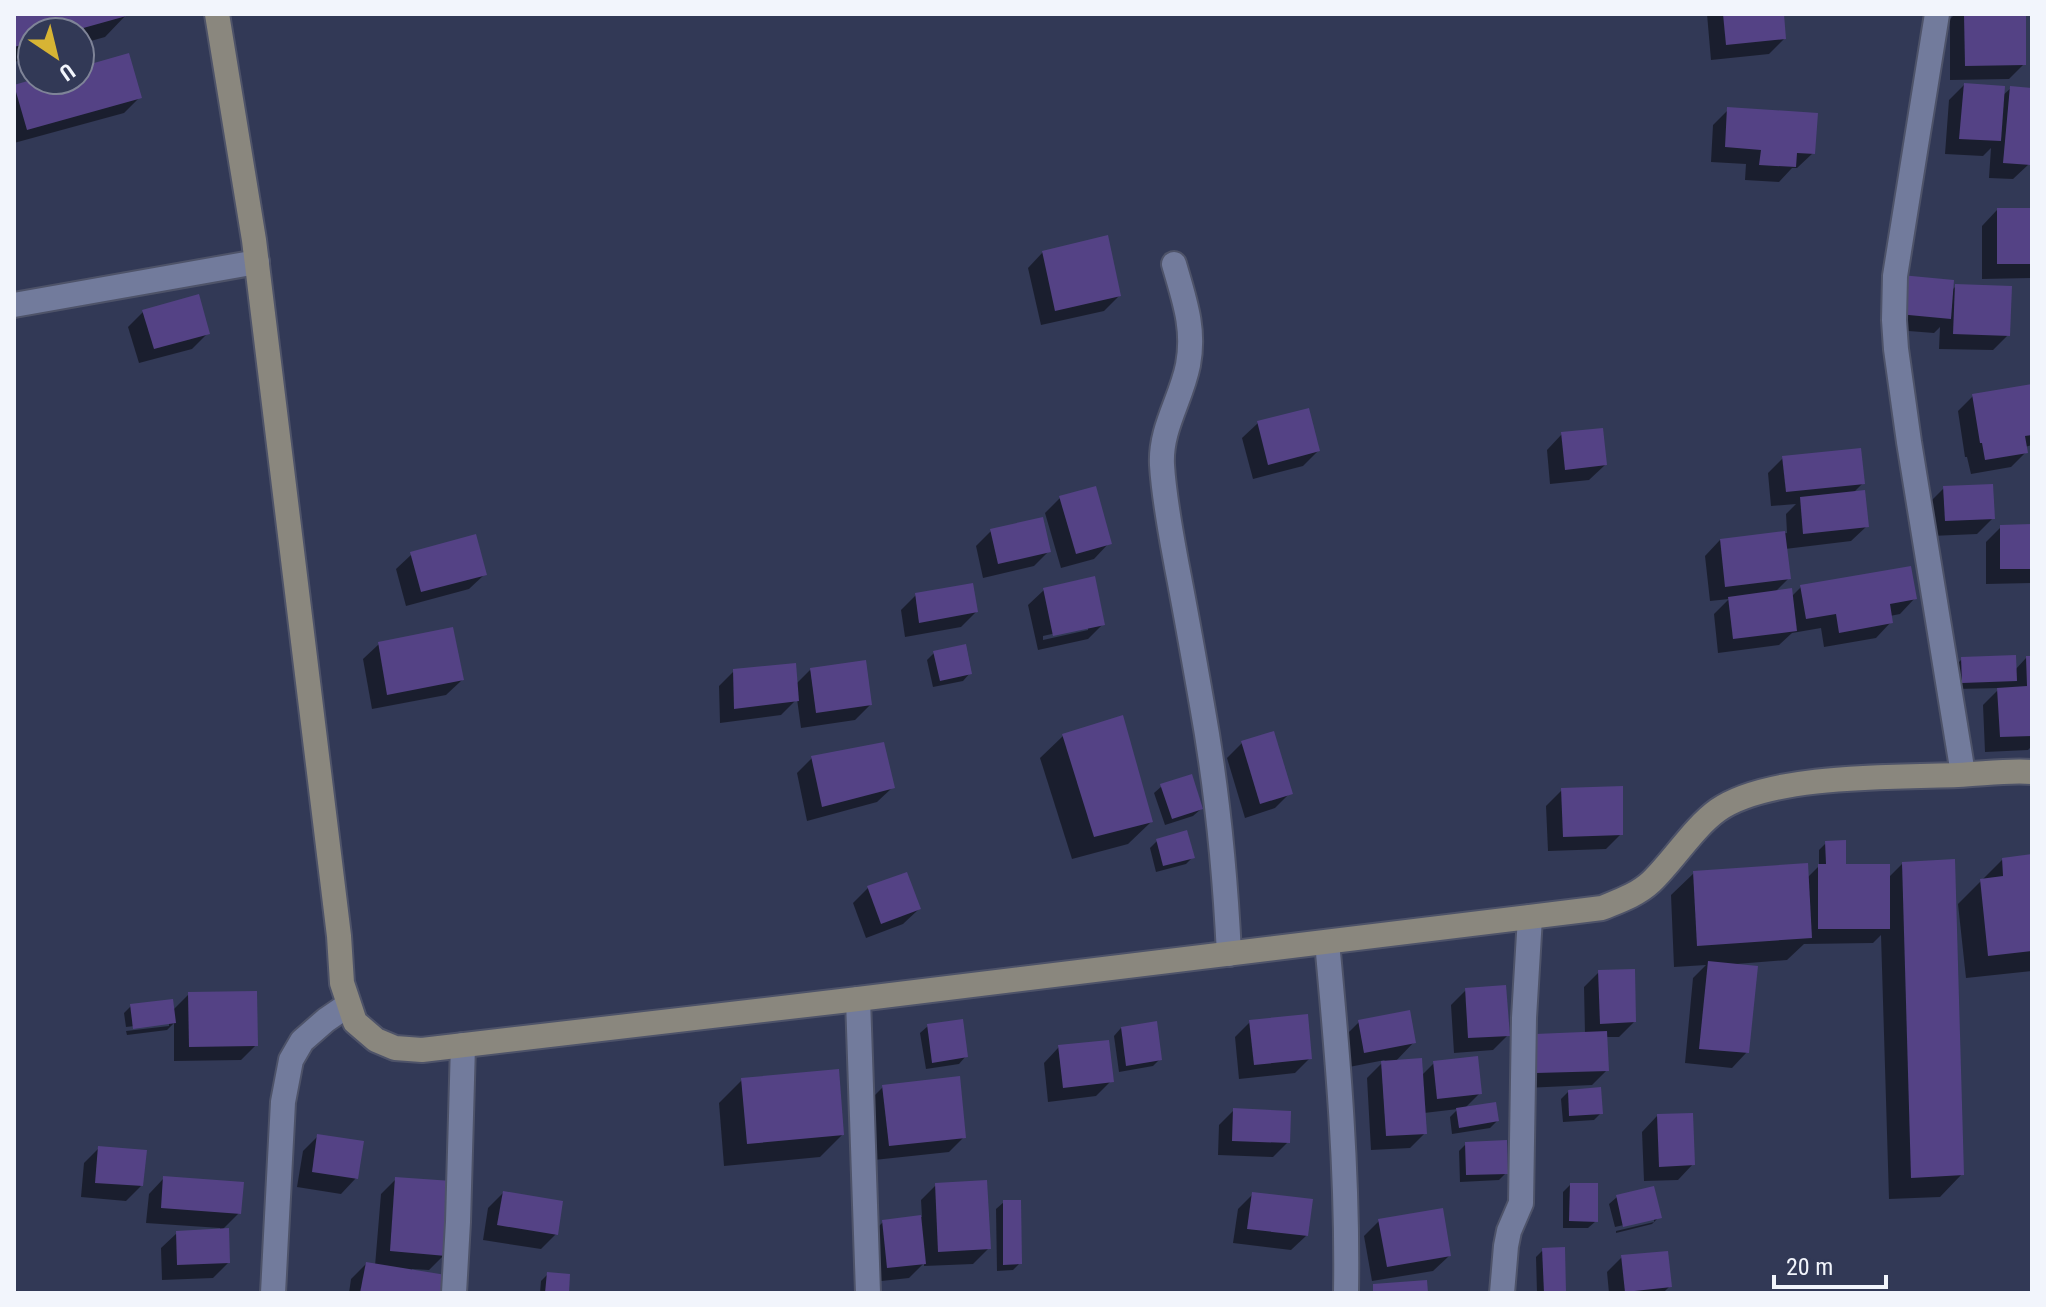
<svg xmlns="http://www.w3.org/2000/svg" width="2046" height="1307" viewBox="0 0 2046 1307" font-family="'Roboto Condensed',sans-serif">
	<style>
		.shadow { fill: #0007; fill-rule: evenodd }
		.building { fill: #544285 }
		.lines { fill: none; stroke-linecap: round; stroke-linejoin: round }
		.street-casing { stroke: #4e5369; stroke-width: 28 }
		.secondary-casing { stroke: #4e5369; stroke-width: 28 }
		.street { stroke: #727b9c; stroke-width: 24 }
		.secondary { stroke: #8a877e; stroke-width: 24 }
	</style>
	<rect width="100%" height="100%" fill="#323956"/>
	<g class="shadow">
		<polygon points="14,14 127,14 105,37 80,44 80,32 32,32 32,57 14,62"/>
		<polygon points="1707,14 1782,14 1784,39 1769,54 1711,60"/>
		<polygon points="1955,14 2024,14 2024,64 2009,79 1950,80 1950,19"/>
		<polygon points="80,69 139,98 124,113 14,143 14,87 39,80 80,80"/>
		<polygon points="1964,85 2002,96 2011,88 2032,90 2032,123 2029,164 2013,179 1989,178 1991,148 1983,156 1945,154 1949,100"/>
		<polygon points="1728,110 1813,153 1797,168 1792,168 1779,182 1745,180 1746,164 1711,162 1713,125"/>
		<polygon points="1997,210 2032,210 2031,278 1982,279 1982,226"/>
		<polygon points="1043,252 1119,296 1104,311 1041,325 1028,268"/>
		<polygon points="1956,286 2008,335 1993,350 1939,349 1940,327 1934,333 1883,329 1886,292 1951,291"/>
		<polygon points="144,311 208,333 192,349 139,363 128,327"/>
		<polygon points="2032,386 2032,445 2025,447 2026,452 2011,467 1971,474 1967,457 1965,457 1958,411 1973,396"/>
		<polygon points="1258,423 1318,451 1303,466 1253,479 1242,438"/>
		<polygon points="1562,434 1605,465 1589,480 1550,484 1547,450"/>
		<polygon points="1783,458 1862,484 1853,493 1867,526 1851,541 1785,549 1789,578 1775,592 1791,597 1801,587 1915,598 1900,614 1890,616 1891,622 1876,638 1824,647 1821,628 1792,633 1779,645 1718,653 1714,614 1729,599 1710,601 1705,556 1720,540 1787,533 1786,514 1796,504 1771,506 1768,473"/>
		<polygon points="1944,488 1993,518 1977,534 1931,536 1929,503"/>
		<polygon points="1060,498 1109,543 1094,559 1061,568 1045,513"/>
		<polygon points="2032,526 2032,583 1986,584 1986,542 2001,527"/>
		<polygon points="991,531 1049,551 1034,566 983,578 976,546"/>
		<polygon points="412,554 485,574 469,589 406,606 396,569"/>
		<path d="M1044 590 1103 624 1088 639 1038 650 1028 605ZM1088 626V630L1043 640V636Z"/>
		<polygon points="916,595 976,612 961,627 905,637 901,610"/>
		<polygon points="379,644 462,680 446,695 372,709 363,659"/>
		<polygon points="934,653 970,673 963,681 933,687 927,660"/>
		<polygon points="2026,658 2032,658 2032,746 2028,750 1985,752 1983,705 2000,688 1956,689 1955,666 1962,659 2015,670"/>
		<polygon points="810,670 870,705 855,720 801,728 797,699 781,715 720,723 719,686 734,671 795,685"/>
		<polygon points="1063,736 1151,822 1128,844 1072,859 1040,758"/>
		<polygon points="1242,743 1290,793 1275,808 1245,818 1227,758"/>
		<polygon points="812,758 893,787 877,802 807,821 797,773"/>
		<polygon points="1162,786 1201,809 1193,816 1165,825 1154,793"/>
		<polygon points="1562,790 1621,834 1606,849 1548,851 1546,806"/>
		<polygon points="1157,841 1193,857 1186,864 1156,872 1150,848"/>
		<polygon points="1826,843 1841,866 1888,878 1902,864 1962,1174 1940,1197 1889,1199 1881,935 1873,943 1804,944 1787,960 1736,964 1747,1052 1732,1068 1685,1063 1693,978 1706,965 1674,967 1671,895 1694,873 1807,878 1819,866 1819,850"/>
		<polygon points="2032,856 2032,971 1966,978 1958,904 2002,860"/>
		<polygon points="868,888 919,909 903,924 866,938 853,903"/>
		<polygon points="1599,972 1634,1022 1619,1037 1605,1037 1607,1070 1592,1085 1522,1088 1521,1051 1585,1034 1584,987"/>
		<polygon points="1466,990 1508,1035 1493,1050 1454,1053 1451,1005"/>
		<polygon points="189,994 256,1045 241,1060 174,1061 174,1023 167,1030 127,1035 126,1031 169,1026 169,1022 126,1027 124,1013 131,1006 173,1010"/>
		<polygon points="1250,1022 1310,1058 1295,1073 1239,1079 1235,1037"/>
		<polygon points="1359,1022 1414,1042 1395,1062 1421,1076 1434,1063 1480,1093 1464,1109 1497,1121 1490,1128 1452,1134 1450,1117 1458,1109 1424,1113 1425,1133 1410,1148 1371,1150 1367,1078 1385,1060 1349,1067 1344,1037"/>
		<polygon points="928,1026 966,1056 959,1064 926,1069 920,1033"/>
		<polygon points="1121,1028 1160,1059 1153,1066 1119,1072 1114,1036"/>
		<polygon points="1059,1047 1111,1081 1096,1096 1048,1102 1044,1063"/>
		<polygon points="742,1080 842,1135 820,1157 724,1166 719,1103"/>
		<polygon points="883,1087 964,1137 949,1152 874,1160 868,1102"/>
		<polygon points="1568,1092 1601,1113 1594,1120 1563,1122 1561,1099"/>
		<polygon points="1234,1110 1288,1142 1273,1157 1218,1155 1219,1125"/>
		<polygon points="1657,1116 1693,1164 1678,1180 1644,1181 1642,1132"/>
		<polygon points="318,1136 356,1178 341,1194 297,1187 303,1151"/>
		<polygon points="1466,1144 1506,1173 1499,1180 1460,1182 1459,1151"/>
		<polygon points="99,1148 141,1186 126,1201 81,1197 84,1163"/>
		<polygon points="164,1178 239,1213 221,1231 228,1263 213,1278 162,1280 161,1248 177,1233 220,1231 220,1228 146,1223 149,1194"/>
		<polygon points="396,1179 444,1255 429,1270 412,1269 412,1272 440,1293 349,1293 351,1279 366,1264 375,1266 381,1194"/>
		<polygon points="936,1185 989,1248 973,1264 924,1266 924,1263 909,1278 872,1282 868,1237 883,1222 922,1217 921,1200"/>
		<polygon points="1570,1185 1596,1221 1588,1228 1563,1228 1563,1192"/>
		<polygon points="503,1193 556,1234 541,1249 483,1240 488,1208"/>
		<polygon points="1253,1194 1307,1235 1291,1250 1233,1243 1238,1209"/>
		<polygon points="1617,1197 1659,1217 1652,1224 1616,1233 1616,1231 1654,1222 1654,1218 1615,1227 1609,1204"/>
		<polygon points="1004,1202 1020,1263 1013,1270 997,1271 996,1209"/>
		<polygon points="1379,1221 1449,1256 1433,1271 1372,1281 1364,1236"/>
		<polygon points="1543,1250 1564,1293 1537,1293 1536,1257"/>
		<polygon points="1622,1257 1670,1286 1663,1293 1609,1293 1607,1272"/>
		<polygon points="548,1274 567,1293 540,1293 541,1281"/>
	</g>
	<g class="building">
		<polygon points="14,14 130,14 130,15 69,32 32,32 32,42 14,47"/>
		<polygon points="1723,14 1784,14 1786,39 1726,45"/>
		<polygon points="1964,14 2026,14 2026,65 1965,66"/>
		<polygon points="129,53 142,98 27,130 14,85 31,80 80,80 80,67"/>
		<polygon points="1964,83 2005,86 2001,141 1959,139"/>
		<polygon points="2010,86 2032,88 2031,165 2003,163"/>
		<polygon points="1727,107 1818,113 1815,154 1797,153 1796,167 1759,165 1761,150 1725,147"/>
		<rect x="1997" y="208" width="35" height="56"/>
		<polygon points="1108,235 1121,296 1055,311 1042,251"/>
		<polygon points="1901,275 1954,280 1951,319 1898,314"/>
		<polygon points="1955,284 2012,286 2010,336 1953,334"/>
		<polygon points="199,294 210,334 154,349 142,310"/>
		<polygon points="2032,384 2032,435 2025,436 2028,453 1985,460 1982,443 1980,443 1972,394"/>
		<polygon points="1309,408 1320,451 1268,465 1257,421"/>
		<polygon points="1603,428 1607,465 1565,470 1561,432"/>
		<polygon points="1861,448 1865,484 1786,492 1782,456"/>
		<polygon points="1993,484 1995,519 1945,521 1943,486"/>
		<polygon points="1096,486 1112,544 1076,554 1059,496"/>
		<polygon points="1865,490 1869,527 1803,534 1800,497"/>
		<polygon points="1043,517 1051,552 998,564 990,529"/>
		<polygon points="2032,524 2032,569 2000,569 2000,525"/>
		<polygon points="1785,531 1791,579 1725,587 1720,539"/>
		<polygon points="476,534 487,575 421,592 410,552"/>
		<polygon points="1911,566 1917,599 1890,604 1893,623 1839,633 1836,614 1806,619 1800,585"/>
		<polygon points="1095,576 1105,625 1053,636 1043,588"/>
		<polygon points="973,583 978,612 919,623 915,593"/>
		<polygon points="1792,588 1797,631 1733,639 1728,597"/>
		<polygon points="453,627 464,680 387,695 378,642"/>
		<polygon points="966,644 972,674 940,681 933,651"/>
		<polygon points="2016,655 2017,681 1962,683 1961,657"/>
		<polygon points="2026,656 2032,656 2032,736 2000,737 1997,688 2027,686"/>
		<polygon points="866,660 872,705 816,713 810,668"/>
		<polygon points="796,663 799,701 734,709 733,669"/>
		<polygon points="1123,715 1153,822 1094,837 1062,734"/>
		<polygon points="1274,731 1293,794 1260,804 1241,741"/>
		<polygon points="884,742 895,788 822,807 811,756"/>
		<polygon points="1192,774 1203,809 1172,819 1160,784"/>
		<polygon points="1623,786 1623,835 1563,837 1561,788"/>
		<polygon points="1187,830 1195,858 1163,866 1156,839"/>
		<polygon points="1846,840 1846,864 1890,864 1890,929 1818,929 1818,864 1826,864 1825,841"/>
		<polygon points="2032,854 2032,951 1988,956 1980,879 2003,876 2002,858"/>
		<polygon points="1955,859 1964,1175 1911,1178 1902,862"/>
		<polygon points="1808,863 1812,938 1697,946 1693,871"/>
		<polygon points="907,872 921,909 881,924 867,886"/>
		<polygon points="1708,961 1758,966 1749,1053 1699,1049"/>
		<polygon points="1635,969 1636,1022 1600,1024 1598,970"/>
		<polygon points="1506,985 1510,1036 1468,1038 1465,988"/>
		<polygon points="257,991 258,1046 189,1047 188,992"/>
		<polygon points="173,999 176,1023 133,1029 130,1004"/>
		<polygon points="1410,1010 1416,1043 1364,1053 1358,1020"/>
		<polygon points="1308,1014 1312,1059 1254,1065 1249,1020"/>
		<polygon points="963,1019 968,1057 932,1063 927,1024"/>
		<polygon points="1157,1021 1162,1060 1126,1066 1121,1027"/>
		<polygon points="1607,1031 1609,1071 1536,1073 1535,1034"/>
		<polygon points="1109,1040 1114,1082 1063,1088 1058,1045"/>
		<polygon points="1478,1056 1482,1094 1437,1099 1433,1061"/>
		<polygon points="1422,1058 1427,1134 1386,1136 1381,1061"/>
		<polygon points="839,1069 844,1135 747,1144 741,1078"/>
		<polygon points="960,1076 966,1138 889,1146 882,1085"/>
		<polygon points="1601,1087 1603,1114 1569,1116 1568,1090"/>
		<polygon points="1496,1102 1499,1121 1459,1128 1456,1108"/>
		<polygon points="1233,1108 1291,1111 1290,1143 1232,1141"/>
		<polygon points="1693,1113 1695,1165 1659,1167 1657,1114"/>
		<polygon points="317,1134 364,1141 358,1179 312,1172"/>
		<polygon points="1507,1140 1508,1174 1466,1175 1465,1142"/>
		<polygon points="98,1146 147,1150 143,1186 95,1183"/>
		<polygon points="163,1176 244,1182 241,1214 161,1208"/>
		<polygon points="395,1177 452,1181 446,1256 390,1251"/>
		<polygon points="987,1180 991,1249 938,1252 935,1183"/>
		<polygon points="1570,1183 1598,1183 1598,1222 1569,1221"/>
		<polygon points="1654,1186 1662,1218 1623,1227 1616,1195"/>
		<polygon points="503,1191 563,1201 558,1235 497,1225"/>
		<polygon points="1252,1192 1313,1199 1308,1236 1247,1229"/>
		<polygon points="1003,1200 1021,1200 1022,1264 1003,1265"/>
		<polygon points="1443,1208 1451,1256 1387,1267 1378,1219"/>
		<polygon points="921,1215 926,1264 887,1268 882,1220"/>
		<polygon points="229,1228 230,1263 177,1265 176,1231"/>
		<polygon points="1565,1247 1566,1293 1544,1293 1542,1248"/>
		<polygon points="1668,1251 1672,1287 1625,1292 1621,1255"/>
		<polygon points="366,1262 446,1275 442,1293 360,1293"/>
		<polygon points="547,1272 570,1274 569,1293 545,1293"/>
		<polygon points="1427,1280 1428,1293 1373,1293 1373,1284"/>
	</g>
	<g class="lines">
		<g class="street-casing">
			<g id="street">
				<polyline points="1937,14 1895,276 1894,320 1896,349 1909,442 1963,774"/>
				<path d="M1174 264C1184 299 1195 328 1188 365 1181 400 1160 429 1162 465 1164 499 1171 534 1177 567 1186 613 1194 659 1202 705 1217 788 1225 871 1229 954"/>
				<polyline points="14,305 257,262"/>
				<path d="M1327 942C1338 1059 1348 1175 1346 1293"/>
				<polyline points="858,999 868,1293"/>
				<polyline points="273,1293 283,1102 291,1060 302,1041 326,1020 348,1005"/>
				<polyline points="454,1293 458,1222 463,1045"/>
				<polyline points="1502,1293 1506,1246 1509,1231 1521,1203 1524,1018 1530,917"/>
			</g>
		</g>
		<g class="secondary-casing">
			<path id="secondary" d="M217 14 254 240 339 936 342 983 355 1022 376 1040 395 1048 422 1050 858 999 1602 908C1619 901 1637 895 1651 882 1673 861 1694 827 1718 810 1770 774 1895 777 1958 775 1983 774 2008 770 2032 772"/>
		</g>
		<use href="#street" class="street"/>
		<use href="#secondary" class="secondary"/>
	</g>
	<rect width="2046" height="1307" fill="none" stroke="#f2f5fc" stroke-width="32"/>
	<g transform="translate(56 56) rotate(145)"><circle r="38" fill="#323956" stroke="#7f8498" stroke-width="2"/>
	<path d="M0-6L14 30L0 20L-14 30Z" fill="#d7b434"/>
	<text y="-12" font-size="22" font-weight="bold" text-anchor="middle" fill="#f2f5fc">U</text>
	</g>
	<path d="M1774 1275v12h112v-12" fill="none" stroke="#f2f5fc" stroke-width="4"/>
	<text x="1786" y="1275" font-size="24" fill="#f2f5fc" stroke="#323956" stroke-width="6" paint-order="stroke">20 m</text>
</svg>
